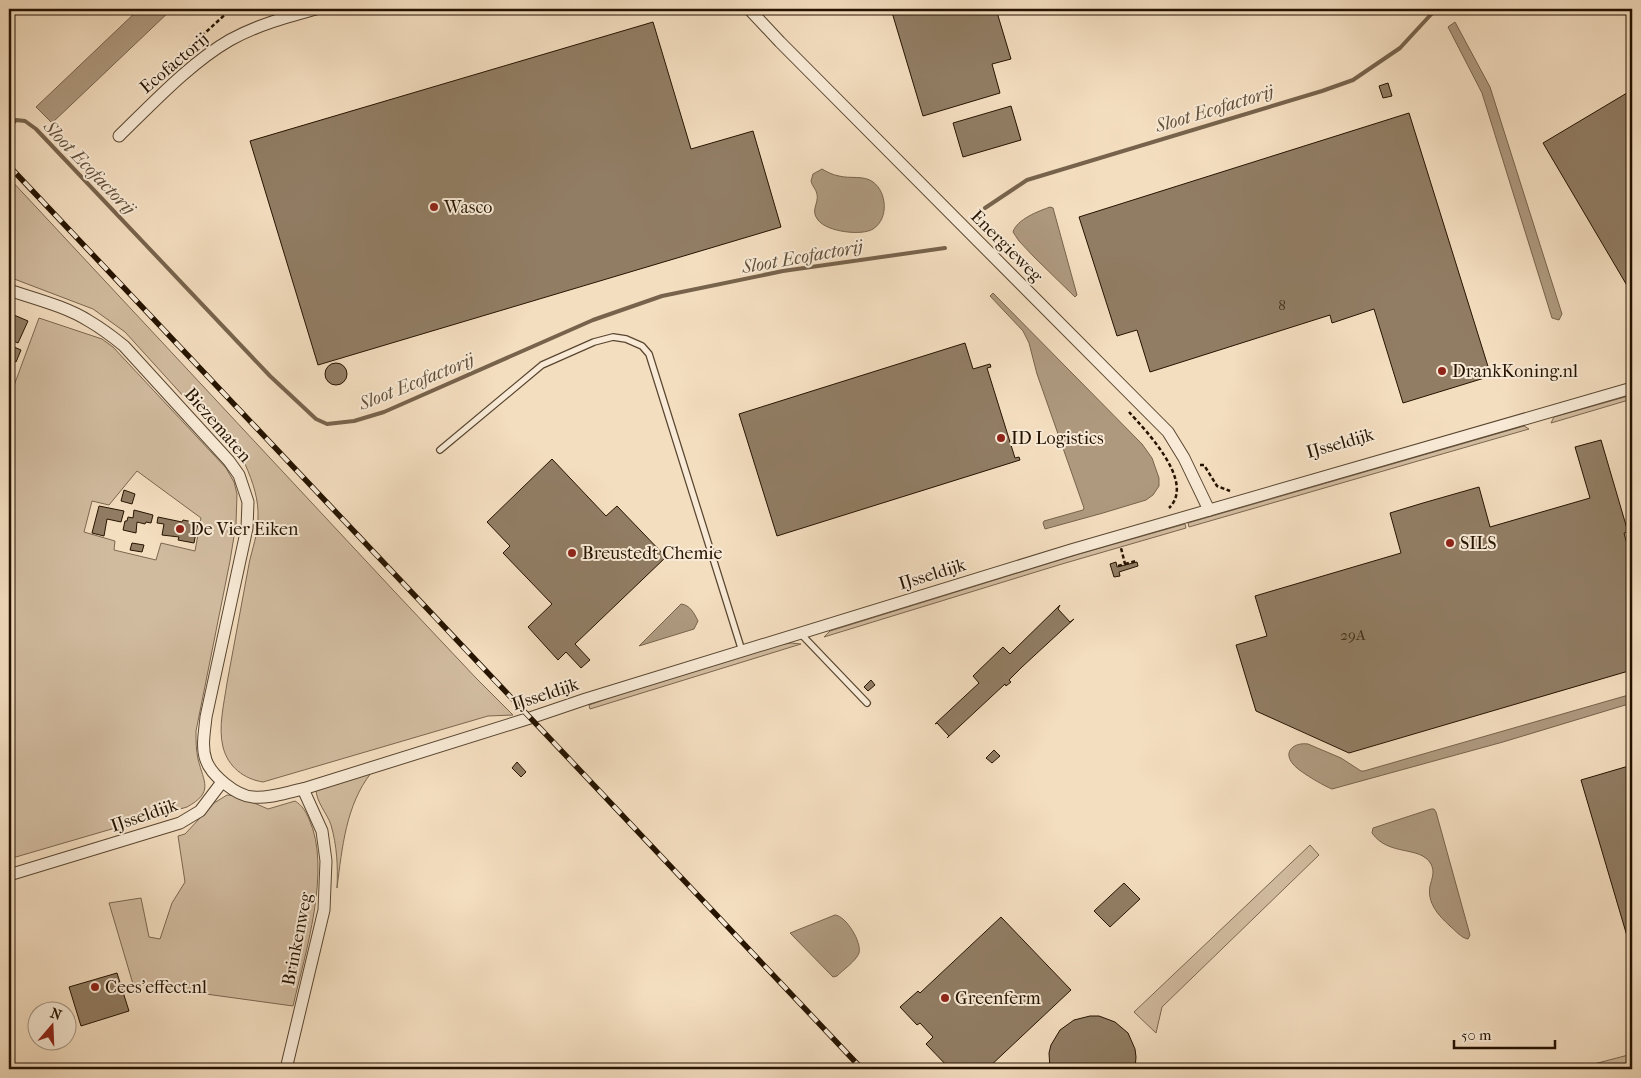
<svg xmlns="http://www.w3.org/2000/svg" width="1641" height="1078" viewBox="0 0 1641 1078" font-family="'IM FELL French Canon',serif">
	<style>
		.green { fill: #d1bb9f; stroke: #7b6750; fill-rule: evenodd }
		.water { fill: #ae997f; stroke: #77634c }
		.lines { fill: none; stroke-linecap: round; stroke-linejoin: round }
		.stream { stroke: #77634c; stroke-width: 4 }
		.building { fill: #917d64; stroke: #251300 }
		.service-casing { stroke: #594630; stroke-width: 8 }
		.minor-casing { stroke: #594630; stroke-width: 13 }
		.path { stroke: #251300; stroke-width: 2.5; stroke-dasharray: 4 2.5; stroke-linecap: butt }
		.service { stroke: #f8ead6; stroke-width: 5.5 }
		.minor { stroke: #f8ead6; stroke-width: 11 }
		.rail-casing { stroke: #251300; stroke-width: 5.5 }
		.rail { stroke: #f8ead6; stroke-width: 4; stroke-dasharray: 11; stroke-linecap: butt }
		.poi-dot { fill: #8f2418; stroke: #f8ead6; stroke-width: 2 }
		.labels { text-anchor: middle; stroke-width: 4; stroke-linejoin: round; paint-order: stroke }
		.number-label { font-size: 15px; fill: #402e19 }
		.street-label { font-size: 18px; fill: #251300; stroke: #f8ead6 }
		.poi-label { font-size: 18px; fill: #251300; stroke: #f8ead6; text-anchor: start }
		.water-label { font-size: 19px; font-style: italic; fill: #634f39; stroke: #f8ead6 }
	</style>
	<rect width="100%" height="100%" fill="#f4dec0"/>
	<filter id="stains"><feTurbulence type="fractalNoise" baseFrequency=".004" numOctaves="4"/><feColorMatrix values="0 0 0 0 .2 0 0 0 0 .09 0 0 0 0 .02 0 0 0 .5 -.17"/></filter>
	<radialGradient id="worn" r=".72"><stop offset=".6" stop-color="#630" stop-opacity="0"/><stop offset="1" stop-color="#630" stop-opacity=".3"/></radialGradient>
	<g class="green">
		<path d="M9 178 394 591 476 678 513 715 488 716 263 782C244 779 228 767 223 747 218 727 224 704 227 683 234 643 242 604 249 564 252 549 258 534 258 519 259 500 253 482 245 464L125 332 93 309 9 277Z"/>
		<path d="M39 318 102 339 113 347 226 468 234 482 237 494 236 524 230 561 196 731C196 741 196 750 198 759 204 783 214 792 187 807L9 859V399ZM137 471 201 518 195 551 161 543 156 560 114 550 115 541 84 532 92 501 109 505Z"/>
		<polygon points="1632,395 1632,399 1551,423 1554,417"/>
		<polygon points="1524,426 1529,429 1189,527 1188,523"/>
		<polygon points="1185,524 1186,528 1062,564 824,637 830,631 1079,554"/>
		<polygon points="791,643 801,644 590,709 589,705 742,651"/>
		<path d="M371 773C346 805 342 848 337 888 338 866 337 846 331 825 327 813 316 802 316 789Z"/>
		<path d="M227 795 238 796 268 809 295 801C302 805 306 812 309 819 332 869 305 954 293 1006L133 984 109 903 141 898 149 937 160 939 172 903 185 882 178 836 185 834 214 803Z"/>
		<polygon points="1310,845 1319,855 1162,1007 1156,1033 1134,1012"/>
		<polygon points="1632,1054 1632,1069 1575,1069"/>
	</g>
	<g class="water">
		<polygon points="139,9 172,9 52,123 36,107"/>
		<polygon points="1455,22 1490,87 1562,314 1559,320 1552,318 1482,93 1448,27"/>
		<path d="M822 169C827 172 833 175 839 176 850 179 864 175 873 182 887 192 889 219 873 229 862 236 827 232 818 220 810 210 819 204 817 194 816 189 812 186 811 181L813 174Z"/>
		<path d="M1050 207 1053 208 1077 295 1075 297 1034 257 1019 241 1013 232C1017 219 1039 211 1050 207Z"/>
		<polygon points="993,293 1142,444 1152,458 1159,478 1159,486 1153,495 1146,500 1103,513 1045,529 1043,523 1044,521 1083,510 1084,508 1037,374 1029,343 1023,331 990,296"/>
		<path d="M681 604C690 605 694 613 698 621L694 629 639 646Z"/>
		<path d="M1632 694V703L1503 742 1332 789C1324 786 1298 771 1293 764 1282 751 1295 742 1308 744L1341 758 1361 771H1364Z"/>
		<path d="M1431 809H1434L1436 812 1470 935 1468 939C1461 938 1455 930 1450 926 1438 915 1427 903 1430 886 1432 878 1435 872 1431 864 1420 845 1389 857 1372 833L1373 828Z"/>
		<path d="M835 915C846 916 862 942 859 953 856 961 843 970 837 976L833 977 790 933Z"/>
	</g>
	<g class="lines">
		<g class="stream">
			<polyline points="9,127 16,120 25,121 36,129 270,376 316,419 327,424 354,421 384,412 593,320 662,296 783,271 945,248"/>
			<polyline points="985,208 1027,180 1322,91 1353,80 1400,48 1436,9"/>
		</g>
	</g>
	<g class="building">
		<polygon points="891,9 996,9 1011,59 992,64 1000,93 923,116"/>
		<polygon points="653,22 691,149 753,131 781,227 318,365 250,141"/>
		<polygon points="1388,83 1392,96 1383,98 1379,86"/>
		<polygon points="1632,90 1632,294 1543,143"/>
		<polygon points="1011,106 1021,140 963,157 953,123"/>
		<polygon points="1409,113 1491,376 1403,403 1374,309 1332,323 1330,315 1150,372 1137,330 1117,336 1079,217"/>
		<polygon points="14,315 28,321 18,343 9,339 9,327"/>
		<polygon points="965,343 973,369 990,364 991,367 987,368 1015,458 1019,457 1020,460 777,536 739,414"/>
		<polygon points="14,347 21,350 16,362 9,358"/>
		<circle cx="336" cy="374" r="11"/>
		<polygon points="1601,440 1628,532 1624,533 1632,562 1632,670 1349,753 1256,711 1236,645 1267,636 1255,596 1401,553 1390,513 1423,503 1479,487 1490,527 1590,498 1575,447"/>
		<polygon points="552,459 606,516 617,506 666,557 575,644 590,660 581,668 566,652 558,660 528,627 552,604 503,553 510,546 487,522"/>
		<polygon points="124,490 135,494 132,504 121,501"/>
		<polygon points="99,506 124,511 121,522 107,519 104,536 92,533"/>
		<polygon points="134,510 153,515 151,523 146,522 145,524 137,522 136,533 123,530 125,521 127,521 128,517 133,518"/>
		<polygon points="158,517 182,522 183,520 198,523 194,543 178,540 179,537 162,535 164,524 157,523"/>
		<polygon points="132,543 144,545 142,552 130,550"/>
		<polygon points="1116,562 1117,567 1137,562 1138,566 1119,572 1120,576 1114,577 1110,564"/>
		<polygon points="1060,605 1058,609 1070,622 1074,619 1022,667 1009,680 1011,682 1006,686 1005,684 947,738 949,736 937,723 935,724 979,683 973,676 1003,647 1010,654"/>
		<polygon points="871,680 875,685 868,691 864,687"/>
		<polygon points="994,750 1000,756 992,763 986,758"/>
		<polygon points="517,762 526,772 521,777 512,768"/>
		<polygon points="1632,765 1632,953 1581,780"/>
		<polygon points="1124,883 1140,899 1110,927 1094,911"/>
		<polygon points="1001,917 1071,990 987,1069 950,1069 926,1044 933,1037 920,1023 917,1025 900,1007 918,991 920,993"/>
		<polygon points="117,973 129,1011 81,1026 69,987"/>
		<polygon points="1090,1016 1099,1016 1115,1022 1128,1033 1135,1049 1136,1057 1135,1069 1050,1069 1049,1053 1051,1045 1060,1030 1074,1020"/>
	</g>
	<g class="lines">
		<g class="service-casing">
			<g id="service">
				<polyline points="440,450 542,365 594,342 613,337 626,339 642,346 649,354 742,651"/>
				<polyline points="800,633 867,703"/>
			</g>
		</g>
		<g class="minor-casing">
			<g id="minor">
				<polyline points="749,9 780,42 1168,432 1184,458 1209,510"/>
				<path d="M119 136C152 104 190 63 230 40 257 25 287 17 316 9"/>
				<path d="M9 290C35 299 65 306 89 321 101 328 113 337 124 346L229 461 239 475 248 502 247 528 206 717C205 730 201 746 206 760 211 775 236 796 253 797 269 799 287 792 303 789L530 718 586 699 1071 550 1632 388"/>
				<polyline points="9,875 180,823 200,811 222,782"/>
				<polyline points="286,1069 324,910 326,861 322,831 303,789"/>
			</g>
		</g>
		<g class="path">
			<polyline points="154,80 231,9"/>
			<path d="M1129 412C1146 431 1196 482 1169 508"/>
			<polyline points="1200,465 1204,465 1217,486 1230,491"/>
			<polyline points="1125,564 1136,561"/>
			<polyline points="1118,566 1125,564 1121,548"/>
		</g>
		<use href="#service" class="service"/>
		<use href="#minor" class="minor"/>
		<g class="rail-casing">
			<polyline id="rail" points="9,166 862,1069"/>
		</g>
		<use href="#rail" class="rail"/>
	</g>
	<g class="poi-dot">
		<circle cx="434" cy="207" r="5"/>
		<circle cx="1442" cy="371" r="5"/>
		<circle cx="1001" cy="438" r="5"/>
		<circle cx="180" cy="529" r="5"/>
		<circle cx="1450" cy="543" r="5"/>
		<circle cx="572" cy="553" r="5"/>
		<circle cx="95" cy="987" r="5"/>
		<circle cx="945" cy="998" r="5"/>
	</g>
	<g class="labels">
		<g class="number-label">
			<text x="1282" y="310">8</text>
			<text x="1353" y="640">29A</text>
		</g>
		<g class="street-label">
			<text transform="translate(174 63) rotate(-40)" y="6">Ecofactorij</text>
			<text transform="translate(1007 246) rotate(45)" y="6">Energieweg</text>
			<text transform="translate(218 425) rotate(49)" y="6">Biezematen</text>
			<text transform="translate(1340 443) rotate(-16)" y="6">IJsseldijk</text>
			<text transform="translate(932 574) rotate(-17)" y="6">IJsseldijk</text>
			<text transform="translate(545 694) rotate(-18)" y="6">IJsseldijk</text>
			<text transform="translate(144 815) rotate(-19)" y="6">IJsseldijk</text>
			<text transform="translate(297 939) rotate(-79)" y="6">Brinkenweg</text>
		</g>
		<g class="poi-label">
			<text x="444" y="213">Wasco</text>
			<text x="1452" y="377">DrankKoning.nl</text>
			<text x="1011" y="444">ID Logistics</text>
			<text x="190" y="535">De Vier Eiken</text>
			<text x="1460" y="549">SILS</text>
			<text x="582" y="559">Breustedt Chemie</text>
			<text x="105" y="993">Cees'effect.nl</text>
			<text x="955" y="1004">Greenferm</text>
		</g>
		<g class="water-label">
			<text transform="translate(1214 108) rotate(-17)" y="7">Sloot Ecofactorij</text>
			<text transform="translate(90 167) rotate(46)" y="7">Sloot Ecofactorij</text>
			<text transform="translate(802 256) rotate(-10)" y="7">Sloot Ecofactorij</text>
			<text transform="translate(416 381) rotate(-22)" y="7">Sloot Ecofactorij</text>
		</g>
	</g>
	<rect width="1641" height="1078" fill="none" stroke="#f4dec0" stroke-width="30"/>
	<rect x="10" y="10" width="1621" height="1058" fill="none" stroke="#251300" stroke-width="2.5"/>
	<rect x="15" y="15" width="1611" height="1048" fill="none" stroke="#251300"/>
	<g transform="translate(52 1026) rotate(19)"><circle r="24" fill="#f8ead6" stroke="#a49480"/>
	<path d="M0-4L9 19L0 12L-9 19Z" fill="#8f2418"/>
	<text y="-8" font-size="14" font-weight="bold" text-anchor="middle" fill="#251300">N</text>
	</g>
	<path d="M1454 1040v8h101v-8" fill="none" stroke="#251300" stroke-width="2.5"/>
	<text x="1461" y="1040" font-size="15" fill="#251300" stroke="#f8ead6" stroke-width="4" paint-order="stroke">50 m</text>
	<rect width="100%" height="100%" filter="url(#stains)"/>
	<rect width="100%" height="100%" fill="url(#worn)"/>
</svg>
